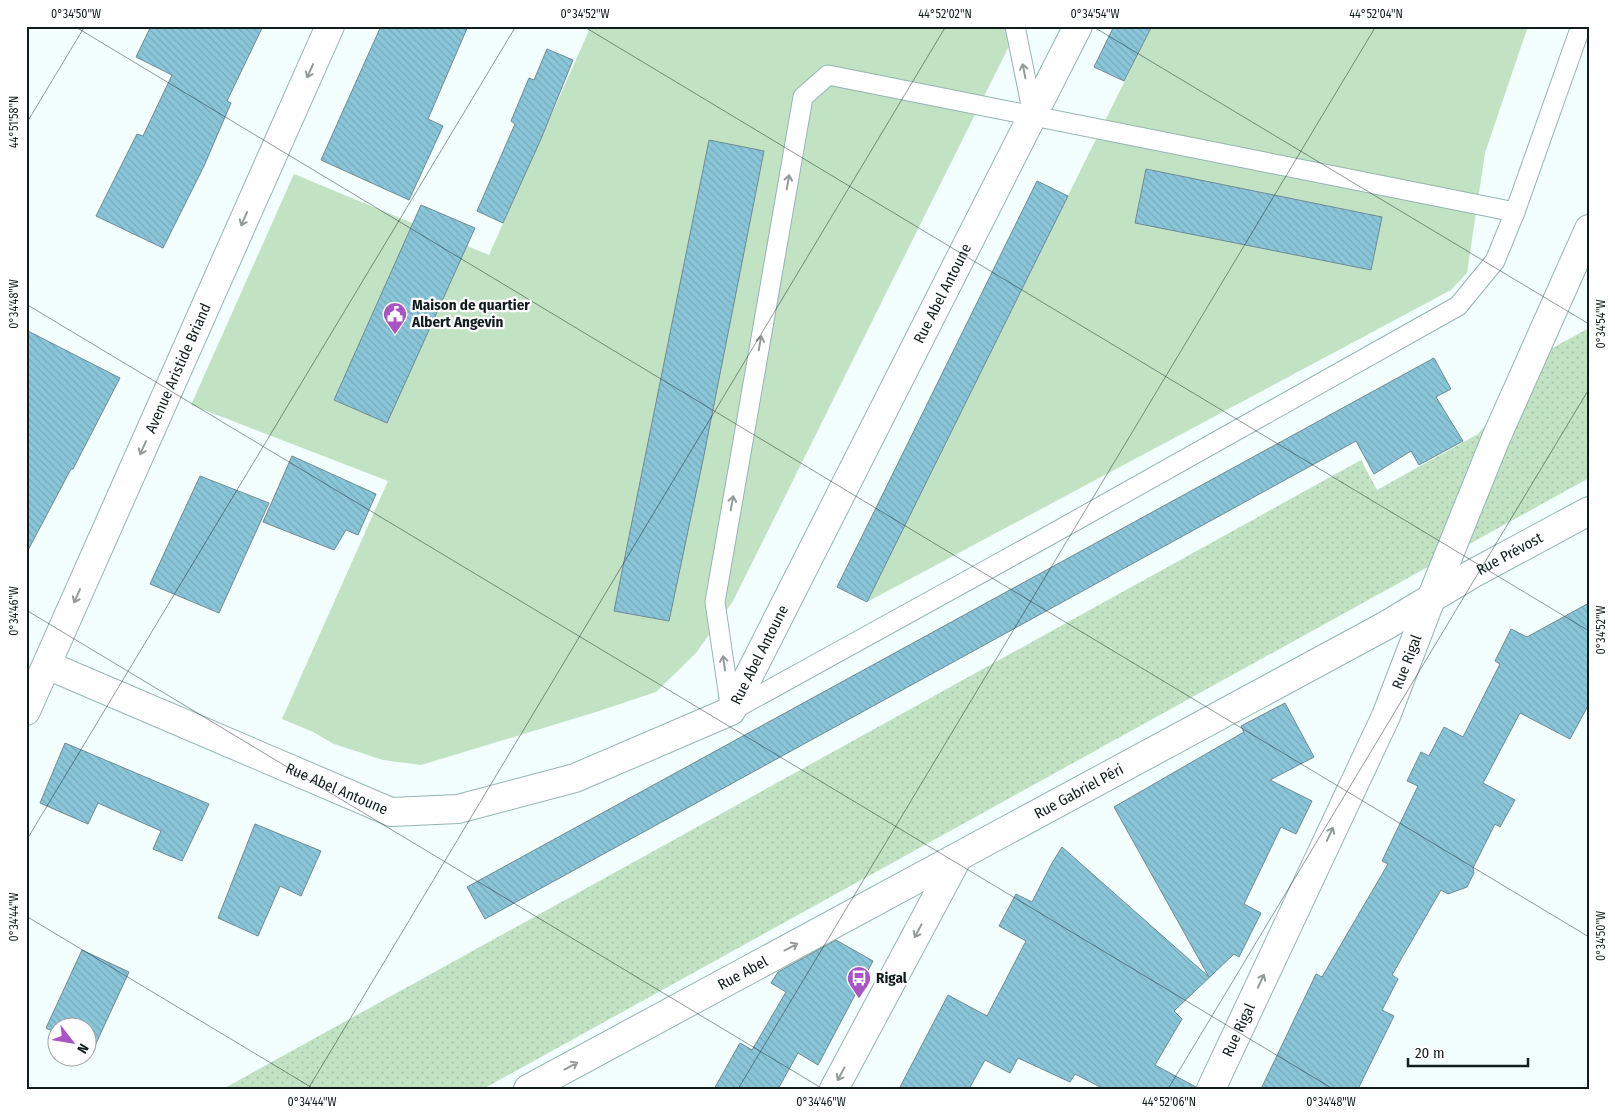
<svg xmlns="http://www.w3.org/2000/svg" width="1615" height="1115" viewBox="0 0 1615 1115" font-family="'Fira Sans Condensed',sans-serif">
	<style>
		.green { fill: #c1e3c3 }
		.park { fill: url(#park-dots) }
		.building { fill: url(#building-back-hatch); stroke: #708a93 }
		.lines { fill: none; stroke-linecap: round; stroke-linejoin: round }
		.service-casing { stroke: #95b4b3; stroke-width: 21 }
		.minor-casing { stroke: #95b4b3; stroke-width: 30 }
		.service { stroke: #fff; stroke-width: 19 }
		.minor { stroke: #fff; stroke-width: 28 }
		.oneway { stroke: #949999 }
		.ticks { fill: none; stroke: #111c1c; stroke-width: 1; stroke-opacity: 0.45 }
		.labels { text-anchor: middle; stroke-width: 4.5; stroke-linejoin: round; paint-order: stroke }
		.street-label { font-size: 15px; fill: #111c1c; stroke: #fff }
		.poi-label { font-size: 15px; font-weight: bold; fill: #111c1c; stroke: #fff; text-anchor: start }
		.neatline { fill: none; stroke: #111c1c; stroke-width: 2 }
		.ticks-label { font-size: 12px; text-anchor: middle; fill: #111c1c }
	</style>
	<defs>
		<pattern id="park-dots" width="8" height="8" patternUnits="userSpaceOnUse" patternTransform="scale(1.25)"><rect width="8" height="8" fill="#c1e3c3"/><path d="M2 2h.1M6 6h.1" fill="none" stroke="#a5c2a7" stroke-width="1.8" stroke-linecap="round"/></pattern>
		<pattern id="building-back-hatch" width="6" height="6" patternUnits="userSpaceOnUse" patternTransform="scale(1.25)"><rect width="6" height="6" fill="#8ac6d9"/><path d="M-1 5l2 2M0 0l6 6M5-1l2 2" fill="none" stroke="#76aaba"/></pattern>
	</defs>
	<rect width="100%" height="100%" fill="#f2fffe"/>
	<g class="green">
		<polygon points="591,26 1019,26 733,601 696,653 656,692 596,712 421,765 383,760 334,744 313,732 282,719 388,481 191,405 294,174 489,255"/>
		<polygon points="1152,26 1528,26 1485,153 1467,273 1451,290 867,602"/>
	</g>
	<polygon class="park" points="1589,328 1589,478 483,1089 223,1089 1361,460 1377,490 1478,434 1547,351"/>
	<g class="building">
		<polygon points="151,26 263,26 227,101 231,103 204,166 163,248 96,216 137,134 143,136 172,75 136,57"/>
		<polygon points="381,26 468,26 428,119 443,126 409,200 321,160"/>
		<polygon points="1114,26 1152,26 1124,81 1094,67"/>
		<polygon points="547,49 573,60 541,139 503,223 477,211 515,124 511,121 529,78 534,80"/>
		<polygon points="709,140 764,151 703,460 669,621 614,611"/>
		<polygon points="1146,169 1382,217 1371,270 1135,223"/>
		<polygon points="1037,181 1068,196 867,602 837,587"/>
		<polygon points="421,205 475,228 387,423 334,400"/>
		<polygon points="26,330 120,378 73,469 71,469 26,554"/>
		<polygon points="1434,358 1451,389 1436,397 1463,441 1419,465 1411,451 1374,474 1356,441 485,919 467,887"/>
		<polygon points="292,456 376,494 358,535 346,530 334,550 263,522"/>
		<polygon points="200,476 269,503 219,613 150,584"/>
		<polygon points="1589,603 1589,704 1570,739 1520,713 1483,783 1515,800 1500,827 1495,824 1473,868 1474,873 1467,887 1448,894 1441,890 1392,975 1398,979 1382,1010 1394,1016 1358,1089 1261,1089 1316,974 1322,977 1388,864 1382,861 1418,786 1407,781 1421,752 1429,756 1444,727 1463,737 1500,664 1495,661 1511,629 1527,637"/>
		<polygon points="1285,703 1314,757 1270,780 1312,801 1296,834 1281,827 1244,904 1261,913 1239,957 1234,954 1174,1011 1182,1019 1155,1065 1196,1087 1196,1089 1104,1089 1075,1074 1070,1082 1018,1058 1010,1073 985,1060 969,1089 899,1089 948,995 987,1016 1026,941 999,926 1016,894 1032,902 1052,863 1062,847 1209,977 1114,807 1244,732 1241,726"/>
		<polygon points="65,743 209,804 182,861 153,849 161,831 98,803 88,824 40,803"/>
		<polygon points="255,824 321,851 301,896 280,886 258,936 218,918"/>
		<polygon points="836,940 873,961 818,1065 798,1053 778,1089 714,1089 740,1043 752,1050 786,992 771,983 778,972"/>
		<polygon points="82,950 129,972 93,1050 88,1048 88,1028 58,1028 58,1034 46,1028"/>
	</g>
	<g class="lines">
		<g class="service-casing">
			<g id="service">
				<polyline points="1015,26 1033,115"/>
				<polyline points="1515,212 828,75 803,97 715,602 731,711 1050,535 1458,306 1495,261 1515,212 1581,26"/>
			</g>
		</g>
		<g class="minor-casing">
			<g id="minor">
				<path id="s1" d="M47 665 391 812 458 809 575 778 731 711 1078 26"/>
				<path id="s2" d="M26 711 330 26"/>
				<path id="s3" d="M528 1089 1385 626 1472 574 1589 511"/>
				<polyline points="834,1089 958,857"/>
				<path id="s4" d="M1211 1089 1386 716 1431 599 1496 438 1589 229"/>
			</g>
		</g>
		<use href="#service" class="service"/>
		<use href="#minor" class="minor"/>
	</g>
	<defs><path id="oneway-shaft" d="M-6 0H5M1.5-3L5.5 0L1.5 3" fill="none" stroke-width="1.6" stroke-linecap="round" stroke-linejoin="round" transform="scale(1.25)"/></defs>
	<g class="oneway">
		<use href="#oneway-shaft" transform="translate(310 71) rotate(114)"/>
		<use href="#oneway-shaft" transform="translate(1024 71) rotate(-101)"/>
		<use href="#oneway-shaft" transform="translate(788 182) rotate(-80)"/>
		<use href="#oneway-shaft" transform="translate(244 219) rotate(114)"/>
		<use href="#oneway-shaft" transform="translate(760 343) rotate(-80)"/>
		<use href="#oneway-shaft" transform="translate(143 448) rotate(114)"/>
		<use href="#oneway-shaft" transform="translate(732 503) rotate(-80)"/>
		<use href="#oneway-shaft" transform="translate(77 596) rotate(114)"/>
		<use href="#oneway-shaft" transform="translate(724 663) rotate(-98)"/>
		<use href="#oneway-shaft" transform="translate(1330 834) rotate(-65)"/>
		<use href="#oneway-shaft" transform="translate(918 931) rotate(118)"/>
		<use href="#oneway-shaft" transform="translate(791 947) rotate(-28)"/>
		<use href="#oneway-shaft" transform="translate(1261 981) rotate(-65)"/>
		<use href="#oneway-shaft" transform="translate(571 1066) rotate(-28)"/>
		<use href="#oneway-shaft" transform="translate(841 1074) rotate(118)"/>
	</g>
	<path class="ticks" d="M74 26 1589 937M583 26 1589 631M1092 26 1589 324M26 124 85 26M26 304 1333 1089M26 610 823 1089M26 841 516 26M26 916 314 1089M308 1089 946 26M738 1089 1376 26M1168 1089 1589 389"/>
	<defs>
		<g id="civic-pin" transform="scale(1.25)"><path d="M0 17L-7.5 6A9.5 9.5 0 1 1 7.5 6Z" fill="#a954c3" stroke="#fff"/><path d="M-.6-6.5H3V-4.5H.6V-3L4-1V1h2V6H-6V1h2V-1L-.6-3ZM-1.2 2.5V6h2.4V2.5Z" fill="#fff"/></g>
		<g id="bus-pin" transform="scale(1.25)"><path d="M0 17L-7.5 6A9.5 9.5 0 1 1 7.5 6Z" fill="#a954c3" stroke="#fff"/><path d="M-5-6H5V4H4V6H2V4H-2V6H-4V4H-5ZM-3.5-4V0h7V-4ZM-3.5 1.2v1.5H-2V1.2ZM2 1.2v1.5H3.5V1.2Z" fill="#fff"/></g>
	</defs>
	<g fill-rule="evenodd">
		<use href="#civic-pin" x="395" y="314"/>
		<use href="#bus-pin" x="859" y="978"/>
	</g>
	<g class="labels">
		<g class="street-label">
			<text dy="5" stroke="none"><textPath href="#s1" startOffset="1200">Rue Abel Antoune</textPath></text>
			<text dy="5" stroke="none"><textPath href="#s2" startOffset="375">Avenue Aristide Briand</textPath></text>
			<text dy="5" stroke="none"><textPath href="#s3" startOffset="1118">Rue Prévost</textPath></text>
			<text dy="5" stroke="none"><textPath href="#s1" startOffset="795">Rue Abel Antoune</textPath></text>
			<text dy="5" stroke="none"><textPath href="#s4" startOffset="470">Rue Rigal</textPath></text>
			<text dy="5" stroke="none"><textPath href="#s1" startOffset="315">Rue Abel Antoune</textPath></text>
			<text dy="5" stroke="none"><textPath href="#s3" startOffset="626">Rue Gabriel Péri</textPath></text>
			<text dy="5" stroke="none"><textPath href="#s3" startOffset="244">Rue Abel</textPath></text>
			<text dy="5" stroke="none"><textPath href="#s4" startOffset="65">Rue Rigal</textPath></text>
		</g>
		<g class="poi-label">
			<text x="412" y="310">Maison de quartier<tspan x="412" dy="17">Albert Angevin</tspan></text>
			<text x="876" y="983">Rigal</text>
		</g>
	</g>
	<rect width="1615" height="1115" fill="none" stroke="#ffffff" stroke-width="55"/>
	<g transform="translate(72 1042) rotate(121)"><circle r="24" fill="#ffffff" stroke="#a0a4a4"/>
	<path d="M0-4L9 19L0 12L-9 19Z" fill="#a954c3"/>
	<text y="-8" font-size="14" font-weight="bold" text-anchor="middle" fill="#111c1c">N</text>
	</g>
	<path d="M1408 1058v8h120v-8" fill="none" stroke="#111c1c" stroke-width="2.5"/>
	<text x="1415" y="1058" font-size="15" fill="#111c1c" stroke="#ffffff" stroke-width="4" paint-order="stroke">20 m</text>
	<rect x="28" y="28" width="1560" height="1060" class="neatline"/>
	<g class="ticks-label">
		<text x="76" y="18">0°34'50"W</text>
		<text x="585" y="18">0°34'52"W</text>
		<text x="945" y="18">44°52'02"N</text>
		<text x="1095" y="18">0°34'54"W</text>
		<text x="1376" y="18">44°52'04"N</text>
		<text transform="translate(14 122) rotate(-90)" y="4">44°51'58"N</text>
		<text transform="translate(14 304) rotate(-90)" y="4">0°34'48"W</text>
		<text transform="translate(1601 324) rotate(-90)" y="4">0°34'54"W</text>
		<text transform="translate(14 611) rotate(-90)" y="4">0°34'46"W</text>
		<text transform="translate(1601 630) rotate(-90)" y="4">0°34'52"W</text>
		<text transform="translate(14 917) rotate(-90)" y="4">0°34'44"W</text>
		<text transform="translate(1601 936) rotate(-90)" y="4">0°34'50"W</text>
		<text x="312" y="1106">0°34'44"W</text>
		<text x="821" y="1106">0°34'46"W</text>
		<text x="1169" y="1106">44°52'06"N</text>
		<text x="1331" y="1106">0°34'48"W</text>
	</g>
</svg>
